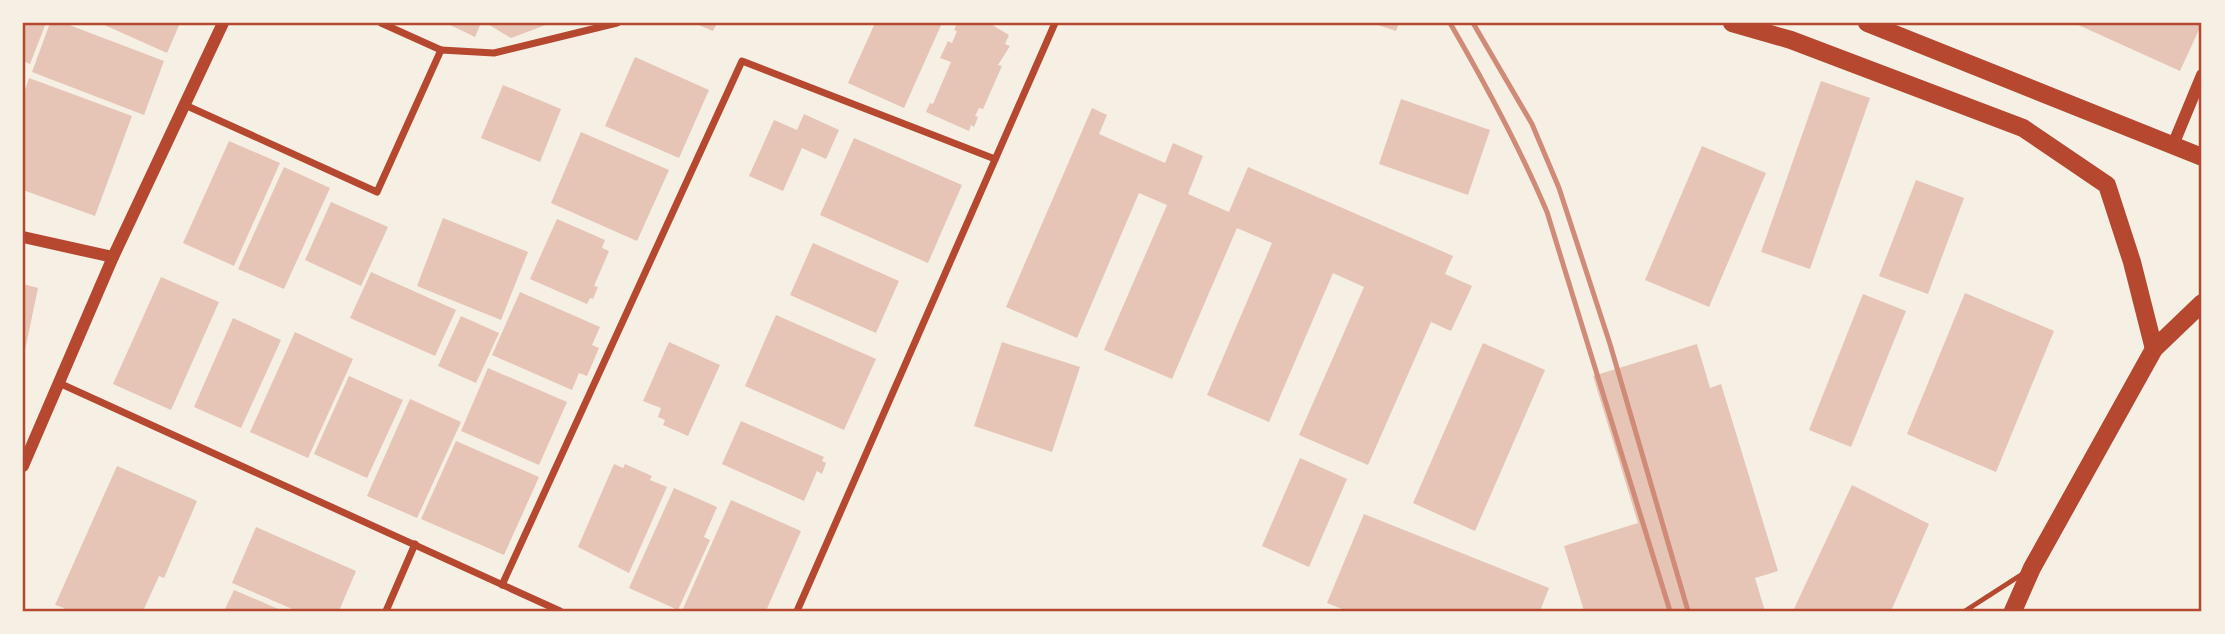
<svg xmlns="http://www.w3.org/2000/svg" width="2225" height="634" viewBox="0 0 2225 634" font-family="'Work Sans',sans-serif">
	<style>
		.building { fill: #e6c5b7 }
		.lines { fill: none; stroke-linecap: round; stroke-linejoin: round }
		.service { stroke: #b5482f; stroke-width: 5 }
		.minor { stroke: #b5482f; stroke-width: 7 }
		.tertiary { stroke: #b5482f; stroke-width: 12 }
		.primary { stroke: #b5482f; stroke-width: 18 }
		.rail { stroke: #cf8b77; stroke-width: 5 }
		.neatline { fill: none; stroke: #b5482f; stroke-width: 2.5 }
	</style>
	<rect width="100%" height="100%" fill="#f6efe4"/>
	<g class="building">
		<polygon points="23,23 46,23 30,64 23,61"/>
		<polygon points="50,23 64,23 164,61 144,115 32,72"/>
		<polygon points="100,23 180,23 167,53"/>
		<polygon points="446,23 481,23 475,37"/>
		<polygon points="486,23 551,23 511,38"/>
		<polygon points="694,23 717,23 713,31"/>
		<polygon points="875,23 942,23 904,108 848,83"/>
		<polygon points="957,23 989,23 1009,35 1005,44 1010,46 998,65 1002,66 983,109 979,108 975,116 978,117 974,127 971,125 969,131 926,112 930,103 933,104 951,62 940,58 948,41 952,43 957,31 954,30"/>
		<polygon points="1372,23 1399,23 1396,31"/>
		<polygon points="2074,23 2202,23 2180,71"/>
		<polygon points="635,57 709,90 679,158 605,126"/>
		<polygon points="29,78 132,116 95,216 23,190 23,96"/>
		<polygon points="1821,81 1870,98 1810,269 1761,252"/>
		<polygon points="503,85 561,109 540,162 481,138"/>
		<polygon points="1401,99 1490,130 1468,195 1379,164"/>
		<polygon points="1092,108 1107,115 1099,134 1165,163 1173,143 1203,156 1188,194 1229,212 1248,167 1453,256 1445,274 1472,286 1451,331 1431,322 1368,465 1299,435 1364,287 1333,273 1269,422 1207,395 1272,243 1237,228 1172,379 1104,350 1167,205 1139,193 1077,338 1006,307"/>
		<polygon points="804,114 839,130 826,159 802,148 783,191 749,176 774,120 797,130"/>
		<polygon points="581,132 669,170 637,241 551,203"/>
		<polygon points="854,138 962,185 928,263 820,215"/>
		<polygon points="229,141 280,163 234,266 183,243"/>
		<polygon points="1702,146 1766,173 1709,307 1645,280"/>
		<polygon points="284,167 330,188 284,289 238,269"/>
		<polygon points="1916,180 1964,198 1928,294 1879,276"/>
		<polygon points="331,202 388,227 361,286 305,260"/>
		<polygon points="443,218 528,252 501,320 417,286"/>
		<polygon points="557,219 605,240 602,248 609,251 594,286 598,287 593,299 590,298 587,304 530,279"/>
		<polygon points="813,243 899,281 876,333 790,295"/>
		<polygon points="371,272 456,310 435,356 350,318"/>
		<polygon points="161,277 219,302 171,410 113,384"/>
		<polygon points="23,284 38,288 24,355 23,355"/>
		<polygon points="520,292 600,327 592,345 599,348 587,376 579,373 572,390 492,355"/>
		<polygon points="1965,293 2054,331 1996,472 1907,434"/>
		<polygon points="1863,294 1906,311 1851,447 1809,430"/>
		<polygon points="776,315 876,359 844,430 745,386"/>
		<polygon points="461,316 499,333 476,383 438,366"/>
		<polygon points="233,318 281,340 241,428 194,407"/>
		<polygon points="295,332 353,359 308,458 250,432"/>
		<polygon points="669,342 720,365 688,436 663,425 665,420 658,417 661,408 643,401"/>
		<polygon points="1002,342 1080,367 1052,452 974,426"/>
		<polygon points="1483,343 1545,370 1475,531 1413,503"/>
		<polygon points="1697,344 1710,388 1721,384 1778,571 1755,578 1765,611 1584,611 1564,546 1638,523 1593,376"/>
		<polygon points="488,368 567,402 539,465 461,431"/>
		<polygon points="349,376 403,400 367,478 314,454"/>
		<polygon points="410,399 461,422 417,518 367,496"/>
		<polygon points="741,421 824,457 822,461 826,463 822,474 817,471 804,501 722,464"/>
		<polygon points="456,441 539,477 504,555 421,519"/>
		<polygon points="1300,458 1347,479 1309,567 1262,546"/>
		<polygon points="614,464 623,468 625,464 652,476 650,480 667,487 629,573 578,547"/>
		<polygon points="117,466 197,501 164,578 159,576 143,611 63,611 64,608 55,605"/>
		<polygon points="1852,485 1929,524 1891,611 1793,611"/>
		<polygon points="674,488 717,507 704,537 710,540 678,610 629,588"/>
		<polygon points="731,500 801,531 766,611 682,611"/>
		<polygon points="1364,514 1549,588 1540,611 1347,611 1327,603"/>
		<polygon points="256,527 356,571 339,611 297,611 232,583"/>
		<polygon points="234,590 283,611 224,611"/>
	</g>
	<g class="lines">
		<polyline class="service" points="1965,611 2024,573"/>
		<g class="minor">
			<polyline points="441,50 494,53 617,23"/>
			<polyline points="185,105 377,192 441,50 381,23"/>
			<polyline points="59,383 560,611"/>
			<polyline points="502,585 742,61 995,159"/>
			<polyline points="386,611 415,544"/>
			<polyline points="797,611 1055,23"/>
		</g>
		<g class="tertiary">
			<polyline points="2173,145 2202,75"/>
			<polyline points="23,237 113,257"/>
			<polyline points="23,466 113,257 223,23"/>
		</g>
		<g class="primary">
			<polyline points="1732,23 1791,40 2023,128 2107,185 2132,262 2154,349"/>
			<polyline points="1867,23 2202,157"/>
			<polyline points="2013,611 2032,568 2154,349 2202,303"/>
		</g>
		<g class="rail">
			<path d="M1450 23C1486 85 1519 146 1547 212L1670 611"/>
			<polyline points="1473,23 1532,124 1559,188 1610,344 1688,611"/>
		</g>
	</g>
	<rect width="2225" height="634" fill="none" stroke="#f6efe4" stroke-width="49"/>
	<rect x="24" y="24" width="2176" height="586" class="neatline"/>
</svg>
